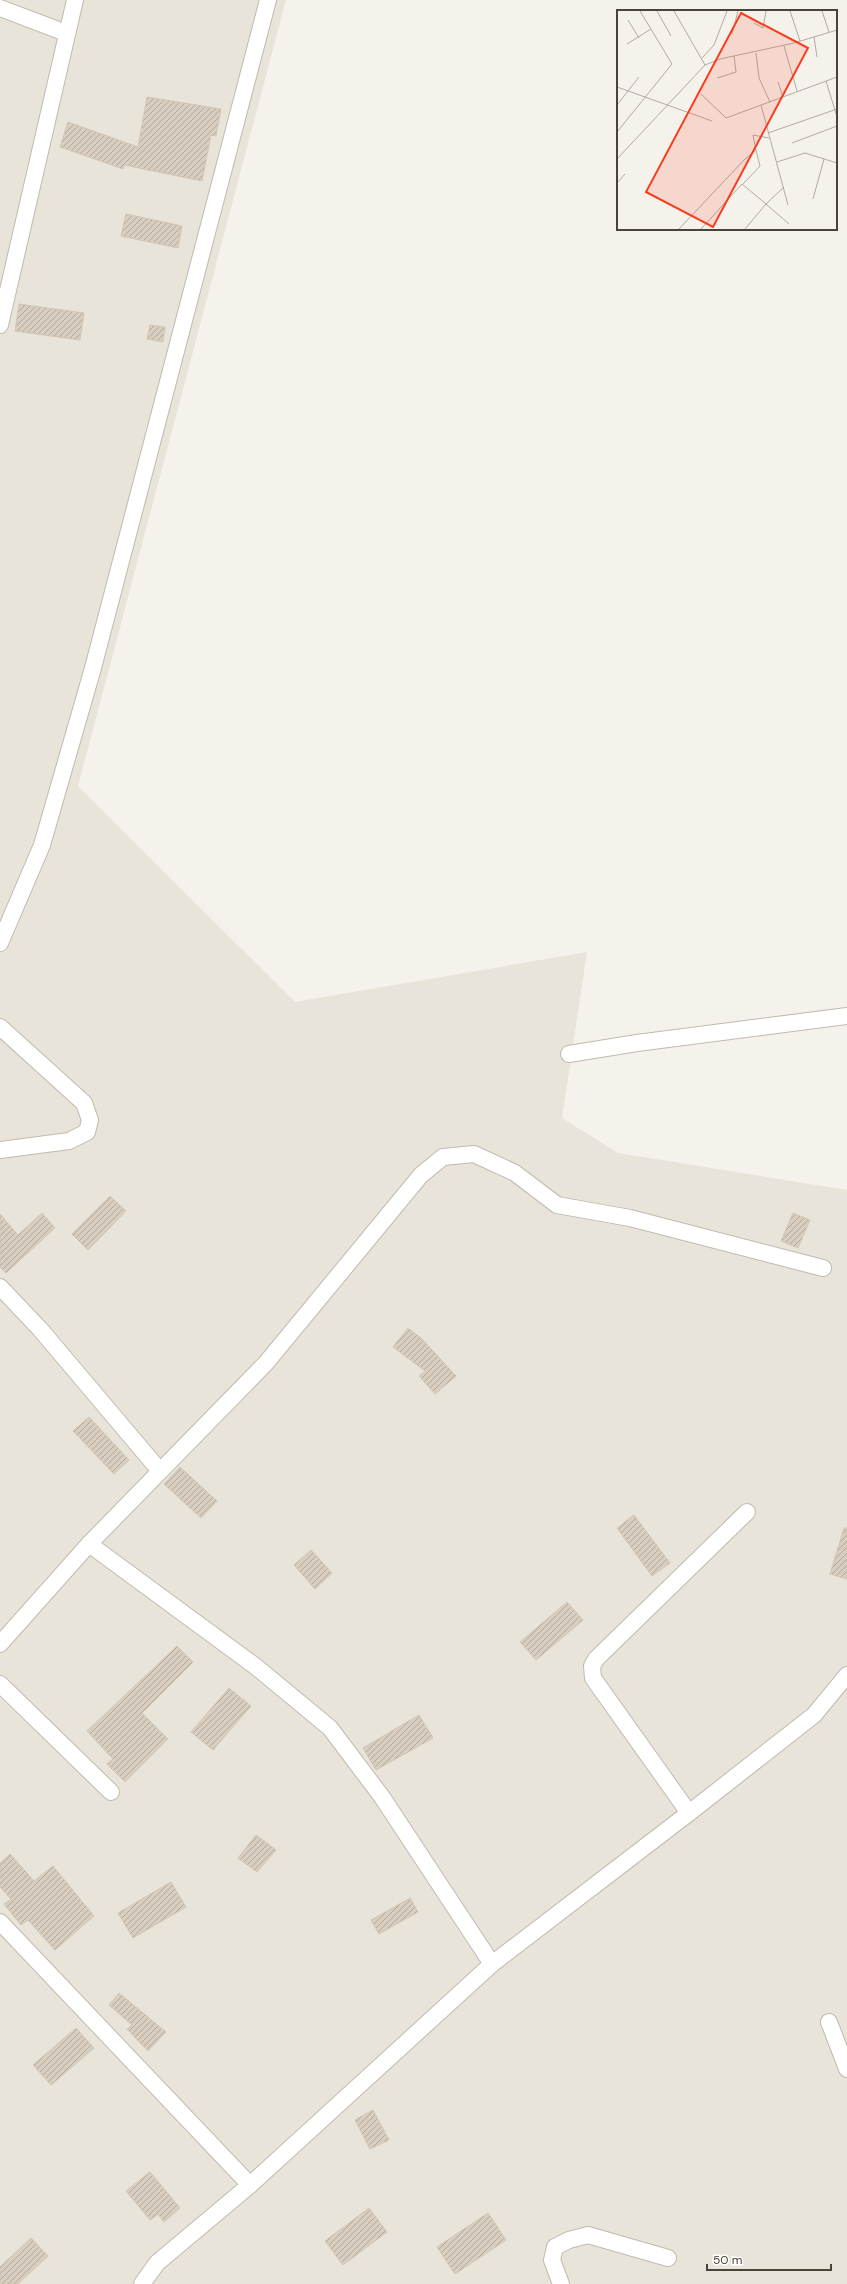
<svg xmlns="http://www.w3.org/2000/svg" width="847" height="2284" viewBox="0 0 847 2284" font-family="'DM Sans',sans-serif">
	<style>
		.residential { fill: #e9e4d9 }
		.building { fill: url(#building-hatch); stroke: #d2c6b3 }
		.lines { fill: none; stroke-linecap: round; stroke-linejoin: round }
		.minor-casing { stroke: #c1baad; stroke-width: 18 }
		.minor { stroke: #fff; stroke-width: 16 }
		.inset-road { fill: none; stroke: #b1aca3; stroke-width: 1 }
		.view { fill: #f83d1f; fill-opacity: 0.15; stroke: #f83d1f; stroke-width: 2 }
		.inset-edge { fill: none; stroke: #4a4338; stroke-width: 2 }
	</style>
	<defs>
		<pattern id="building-hatch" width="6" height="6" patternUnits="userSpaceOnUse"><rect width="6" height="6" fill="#d7cec0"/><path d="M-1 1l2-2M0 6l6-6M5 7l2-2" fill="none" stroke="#b0a99d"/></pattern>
	</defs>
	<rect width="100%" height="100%" fill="#f5f2eb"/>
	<polygon class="residential" points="0,0 286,0 78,786 295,1002 587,952 562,1118 618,1153 847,1190 847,2284 0,2284"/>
	<g class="building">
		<polygon points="147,97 221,109 216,136 211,135 202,181 124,165 123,169 60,147 68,122 138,147"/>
		<polygon points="126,214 182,226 178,248 121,236"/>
		<polygon points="19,304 84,313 80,340 15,331"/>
		<polygon points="150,325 165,327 163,342 147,339"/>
		<polygon points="110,1196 126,1211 88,1250 72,1234"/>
		<polygon points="42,1213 55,1228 6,1273 0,1267 0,1214 18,1235"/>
		<polygon points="793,1213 810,1220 798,1248 781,1241"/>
		<polygon points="408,1328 422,1339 456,1376 435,1394 419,1376 425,1371 393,1347"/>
		<polygon points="89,1417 129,1460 114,1474 73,1431"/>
		<polygon points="180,1467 217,1501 201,1518 164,1484"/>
		<polygon points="634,1515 670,1563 652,1576 617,1528"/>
		<polygon points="844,1528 847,1528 847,1579 830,1574"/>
		<polygon points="311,1550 332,1573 315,1589 294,1565"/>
		<polygon points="567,1602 583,1620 536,1660 520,1642"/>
		<polygon points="177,1646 193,1662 142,1713 168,1739 125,1782 107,1764 113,1759 87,1731"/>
		<polygon points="229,1688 251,1706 213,1750 191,1732"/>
		<polygon points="419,1715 433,1738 376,1770 363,1748"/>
		<polygon points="256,1835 276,1850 257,1872 238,1858"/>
		<polygon points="10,1854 34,1881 53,1866 94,1916 55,1950 28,1920 21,1925 4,1904 11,1899 0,1887 0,1863"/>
		<polygon points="171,1882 186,1907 133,1938 118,1913"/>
		<polygon points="410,1898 418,1912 379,1934 371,1920"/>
		<polygon points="119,1993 166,2032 148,2051 127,2029 132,2025 109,2005"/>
		<polygon points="76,2028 94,2048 51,2085 33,2065"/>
		<polygon points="373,2110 389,2140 370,2149 355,2120"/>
		<polygon points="150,2172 180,2208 164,2222 158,2214 150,2220 126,2191"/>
		<polygon points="369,2208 387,2232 343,2265 325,2241"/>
		<polygon points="488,2213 506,2240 455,2274 437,2247"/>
		<polygon points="31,2238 48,2256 18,2284 0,2284 0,2267"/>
	</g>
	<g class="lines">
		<g class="minor-casing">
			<g id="minor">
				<polyline points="0,8 66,33"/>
				<polyline points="0,325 75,0"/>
				<polyline points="0,943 42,845 93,668 268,0"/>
				<polyline points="0,1027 84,1103 90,1120 87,1132 69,1141 0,1150"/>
				<polyline points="569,1054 637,1043 847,1016"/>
				<polyline points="0,1287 40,1329 160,1471"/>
				<polyline points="89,1544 255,1666 330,1728 382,1797 492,1964"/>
				<polyline points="0,1644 89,1544 266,1363 421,1175 443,1157 474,1154 515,1173 557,1205 630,1218 823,1268"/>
				<polyline points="0,1684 111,1792"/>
				<polyline points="689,1813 593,1678 592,1666 596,1659 747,1512"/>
				<polyline points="0,1922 250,2185"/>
				<polyline points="829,2022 847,2069"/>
				<polyline points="142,2284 157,2263 250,2185 492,1964 689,1813 814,1715 847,1675"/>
				<polyline points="561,2284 552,2260 555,2247 569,2240 588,2235 668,2258"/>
			</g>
		</g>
		<use href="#minor" class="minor"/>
	</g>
	<g transform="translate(617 10)">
		<rect width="220" height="220" fill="#f5f2eb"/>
		<path class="inset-road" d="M40 1 54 26M57 1 88 55M173 1 183 31M205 1 212 22M11 10 22 28M137 13 146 18 149 1M115 24 121 1M197 27 200 47M10 34 34 19M167 36 180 81M139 43 142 68 153 92M85 48 97 35 110 1M100 68 119 62 117 46M209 71 220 107M161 72 166 87M0 77 95 111M84 84 109 108 220 67M0 95 22 67M144 95 171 195M0 122 55 54 23 1M151 123 220 99M175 133 220 116M0 149 88 55 103 49 177 33 220 20M160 152 188 143 220 153M0 173 8 164M126 174 143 156 139 140M196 189 207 149M62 219 128 149 139 140 136 125 152 128M84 219 125 174 149 194 167 177M128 219 149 194 172 214"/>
		<path class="view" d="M124 3 191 38 96 217 29 182Z"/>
		<rect width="220" height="220" class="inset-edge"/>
	</g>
	<path d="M707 2264v6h124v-6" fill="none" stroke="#4a4338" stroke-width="2"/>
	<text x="713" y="2264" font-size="12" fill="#4a4338" stroke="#ffffff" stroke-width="3" paint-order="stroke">50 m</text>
</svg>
